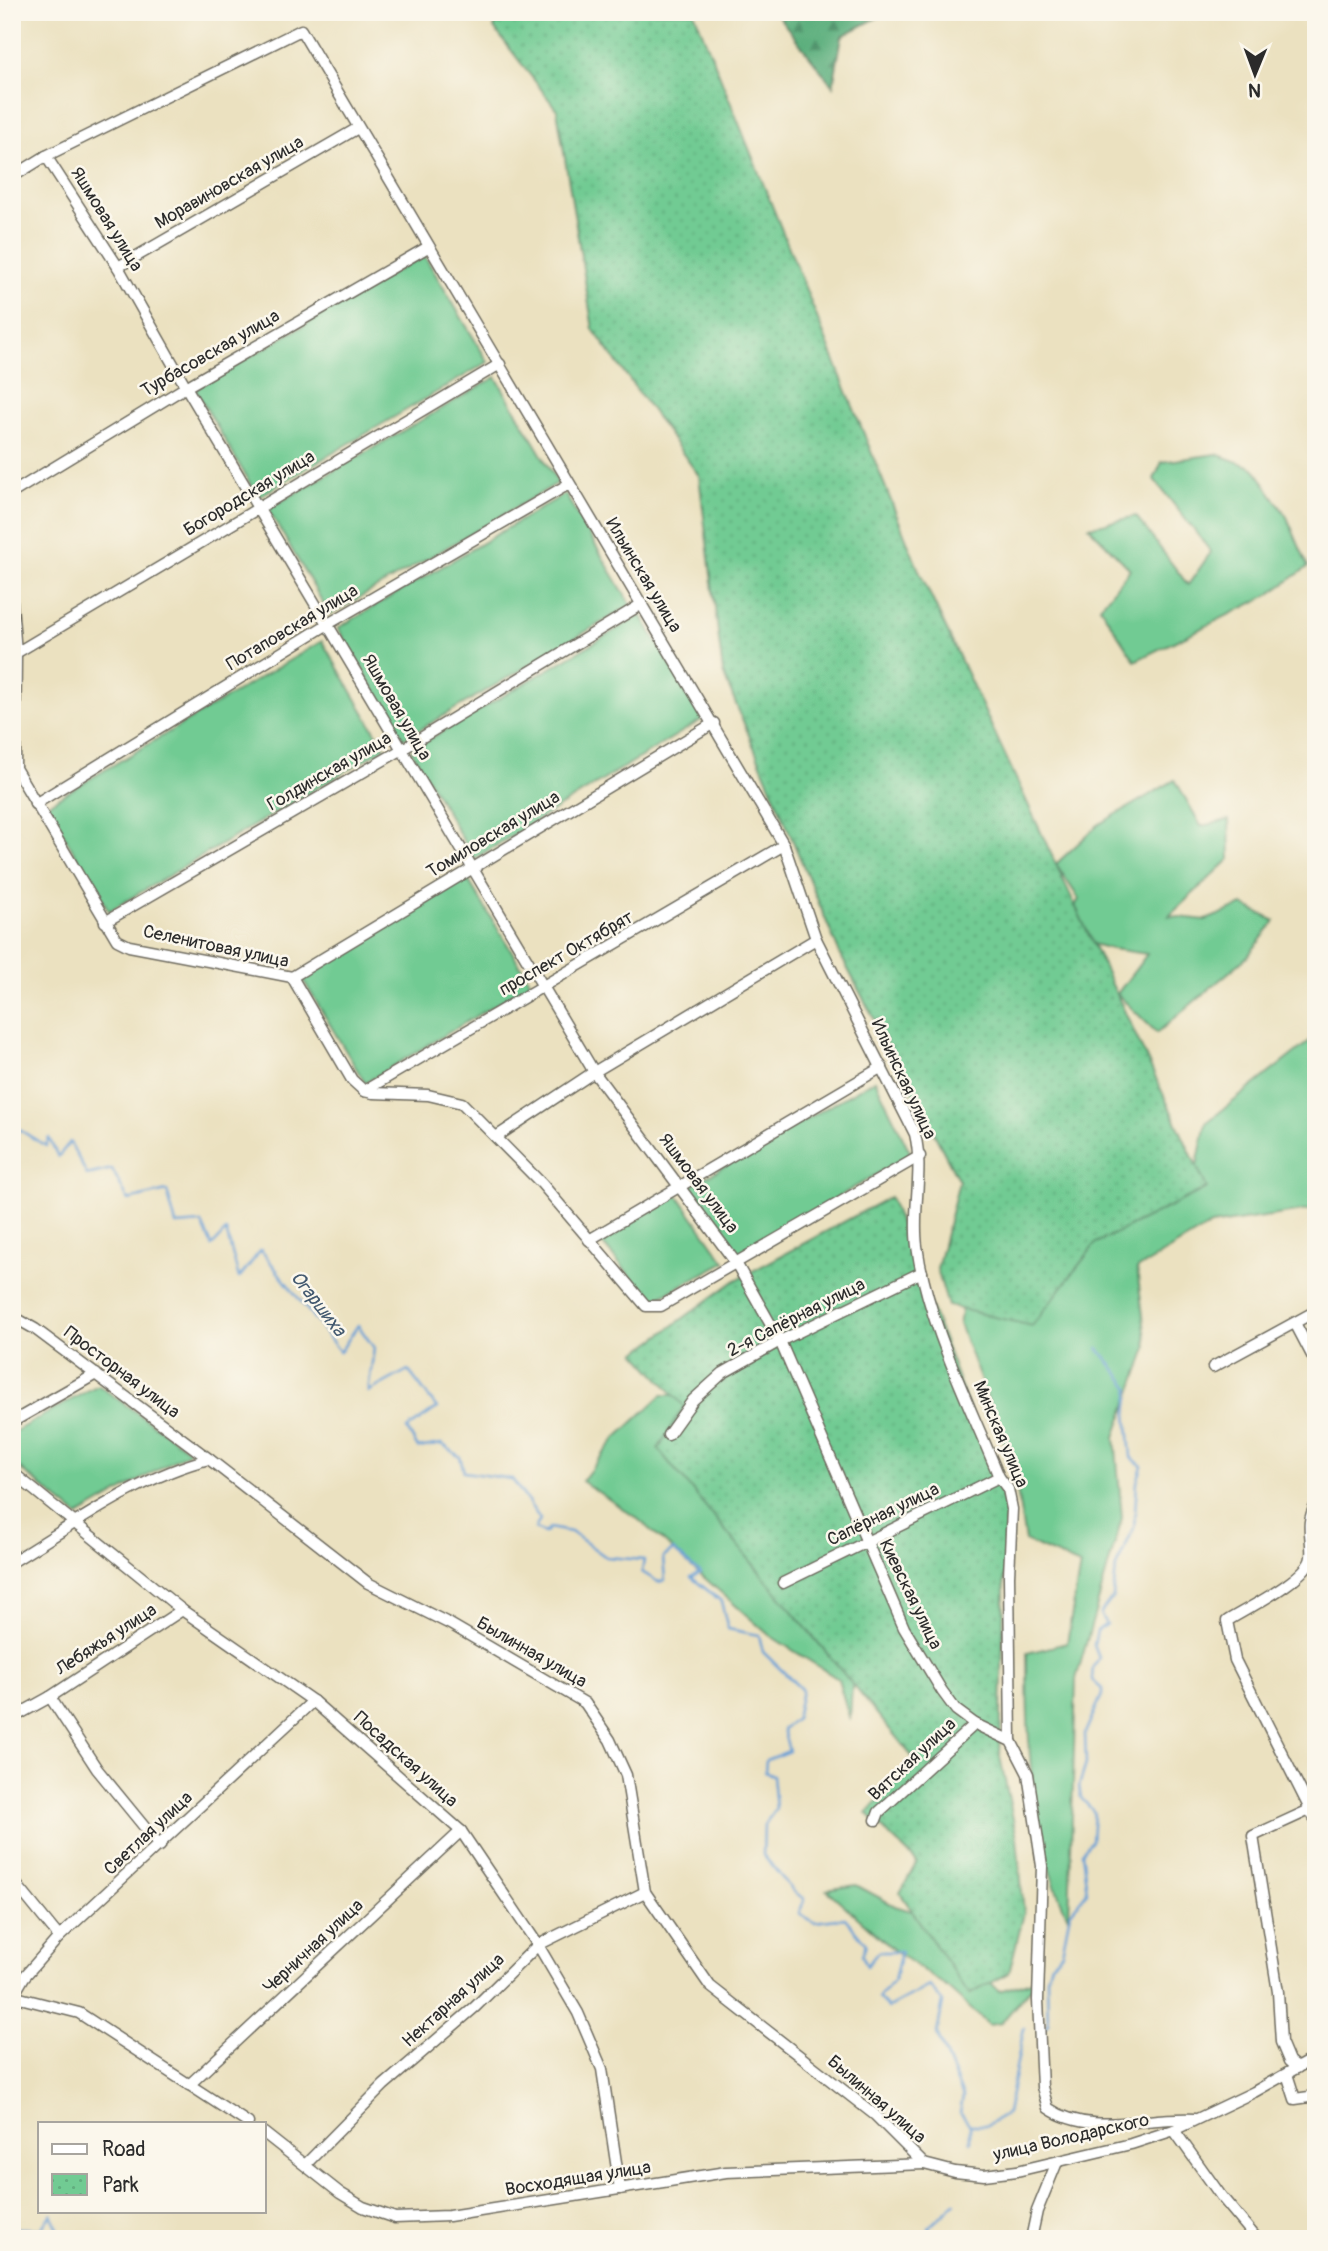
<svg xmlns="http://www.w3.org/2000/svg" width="1328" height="2251" viewBox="0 0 1328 2251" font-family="Pangolin,sans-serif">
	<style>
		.grass { fill: #71cb93; stroke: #4e7b5f; stroke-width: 2 }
		.forest { fill: url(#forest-firs); stroke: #446d54; stroke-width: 2 }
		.park { fill: url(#park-dots); stroke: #4e7b5f; stroke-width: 2 }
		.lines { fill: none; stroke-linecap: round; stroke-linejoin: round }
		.stream { stroke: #679fd5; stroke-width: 2.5 }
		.street-casing { stroke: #6e6b5f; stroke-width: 13 }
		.street { stroke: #fff; stroke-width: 10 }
		.labels { text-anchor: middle; stroke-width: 5; stroke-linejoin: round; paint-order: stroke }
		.street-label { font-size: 18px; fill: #2b2b2b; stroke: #fbf7ec }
		.water-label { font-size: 19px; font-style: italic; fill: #43596f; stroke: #fbf7ec }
	</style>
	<defs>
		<pattern id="forest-firs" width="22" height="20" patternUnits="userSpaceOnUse" patternTransform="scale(1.75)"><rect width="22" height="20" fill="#5caf7d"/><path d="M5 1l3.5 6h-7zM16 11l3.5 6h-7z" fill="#4c8f67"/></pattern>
		<pattern id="park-dots" width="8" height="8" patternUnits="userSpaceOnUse" patternTransform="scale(1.75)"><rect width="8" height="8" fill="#71cb93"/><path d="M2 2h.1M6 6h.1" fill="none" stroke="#62ae7f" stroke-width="1.8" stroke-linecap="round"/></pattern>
	</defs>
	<rect width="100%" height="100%" fill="#fbf7ec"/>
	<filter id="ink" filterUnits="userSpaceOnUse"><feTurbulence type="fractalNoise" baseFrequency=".0143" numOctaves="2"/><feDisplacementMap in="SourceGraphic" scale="14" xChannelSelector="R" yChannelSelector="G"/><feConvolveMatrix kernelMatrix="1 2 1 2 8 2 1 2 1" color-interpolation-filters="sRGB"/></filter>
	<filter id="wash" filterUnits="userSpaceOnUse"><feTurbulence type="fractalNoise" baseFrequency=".00686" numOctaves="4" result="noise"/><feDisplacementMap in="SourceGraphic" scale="28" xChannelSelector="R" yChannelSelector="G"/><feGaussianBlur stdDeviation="1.57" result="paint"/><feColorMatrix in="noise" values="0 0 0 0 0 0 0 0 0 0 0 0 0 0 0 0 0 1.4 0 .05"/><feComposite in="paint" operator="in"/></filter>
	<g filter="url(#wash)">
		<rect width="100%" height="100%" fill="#ebe1c0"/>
		<g class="grass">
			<polygon points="424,255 488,362 258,497 195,389"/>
			<polygon points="496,377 558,483 330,615 268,509"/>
			<polygon points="1216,454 1254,468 1287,517 1308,567 1267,596 1135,661 1100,607 1130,569 1089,527 1136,516 1188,585 1211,552 1154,479 1162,462"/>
			<polygon points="565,494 631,605 404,739 338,628"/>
			<polygon points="641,615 703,719 474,859 411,750"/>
			<polygon points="322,641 385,748 109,911 46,805"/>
			<polygon points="1175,780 1201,826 1229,820 1230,859 1169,916 1206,920 1243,905 1275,921 1247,957 1157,1033 1117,994 1147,954 1112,949 1058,935 1079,899 1056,864 1098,825"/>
			<polygon points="467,878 531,983 365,1083 302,978"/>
			<path d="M1316 1036V1209L1211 1225 1137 1269 1147 1348 1115 1437 1122 1518 1076 1679 1069 1919C1029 1838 1027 1742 1027 1653L1067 1643 1080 1565 1025 1541 1013 1465 959 1324 964 1295 1197 1165 1206 1123Z"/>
			<polygon points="875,1080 911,1154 739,1255 690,1186"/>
			<polygon points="677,1194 725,1262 652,1301 599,1240"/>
			<polygon points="98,1385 190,1451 78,1516 12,1462 12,1433"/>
			<polygon points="662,1395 741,1395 855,1632 850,1720 838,1679 769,1635 638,1519 582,1481 616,1438"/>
			<polygon points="856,1885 895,1906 924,1915 999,1991 1038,1979 1001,2023 989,2025 943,1984 896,1952 827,1890"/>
		</g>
		<polygon class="forest" points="775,12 888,12 842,36 833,86"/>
		<g class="park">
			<polygon points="502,12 694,12 920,573 1207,1188 1096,1243 1032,1326 948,1306 937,1269 959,1181 840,954 723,673 699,476 593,329 557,110 494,28"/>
			<polygon points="890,1197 1006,1508 1000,1757 1017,1838 1024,1913 1009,1973 969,1995 900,1893 917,1862 867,1813 916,1761 658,1449 684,1406 636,1353 734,1281"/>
		</g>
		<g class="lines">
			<g class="stream">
				<polyline points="12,1139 17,1140 15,1127 46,1146 49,1138 58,1157 70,1142 87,1175 112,1169 128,1200 167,1191 176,1225 202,1223 212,1246 226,1231 239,1278 261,1250 340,1352 358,1325 374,1348 368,1392 408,1370 437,1408 407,1429 418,1448 442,1444 460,1457 464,1472 512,1479 540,1519 535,1529 545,1533 549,1528 571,1532 606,1557 644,1560 642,1572 658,1582 665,1580 663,1558 673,1550 700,1573 691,1577 721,1601 728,1629 759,1635 763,1652 802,1690 796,1719 783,1729 789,1751 766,1760 765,1772 773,1775 776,1809 764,1825 763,1855 794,1892 805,1899 799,1913 814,1922 845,1918 866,1944 862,1955 867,1966 878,1952 901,1952 894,1980 878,1998 888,2008 929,1986 943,2002 937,2034 963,2097 960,2113 970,2125 970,2142"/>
				<polyline points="1044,2028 1048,2024 1047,1978 1051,1963 1062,1953 1070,1913 1087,1892 1082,1852 1092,1840 1094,1812 1081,1798 1079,1786 1086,1764 1085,1733 1102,1695 1102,1689 1092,1680 1093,1667 1099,1658 1094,1645 1097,1631 1106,1624 1100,1614 1113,1597 1116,1567 1134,1528 1137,1482 1142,1466 1131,1457 1127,1414 1130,1388 1098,1348"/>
				<polyline points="970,2125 987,2125 1007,2113 1024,2028"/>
				<polyline points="12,2228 41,2229 51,2214 63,2239"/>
				<polyline points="931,2239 929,2227 955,2203"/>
			</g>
		</g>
	</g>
	<g filter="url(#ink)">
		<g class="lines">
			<g class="street-casing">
				<g id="street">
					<path d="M46 156 118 267 186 387 594 1072 736 1263 780 1341 904 1628 942 1691 956 1710 975 1724 1011 1741 1028 1774 1042 1866 1038 2000 1042 2087 1048 2108C1090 2137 1146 2116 1194 2119"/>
					<path d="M12 177 46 156 301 30 784 845 816 939 915 1134C924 1172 912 1208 917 1246 927 1322 970 1405 999 1477L1008 1489 1012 1509 1009 1576 1011 1741"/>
					<polyline points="118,267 358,128"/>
					<polyline points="12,493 186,387 428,247"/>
					<polyline points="12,603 16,653 15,768 117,940 129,946 292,977 352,1080 364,1091 373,1093 428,1095 462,1103 542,1184 646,1306 661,1306 920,1156"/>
					<polyline points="16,653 500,364"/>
					<polyline points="35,804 328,624 569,484"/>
					<polyline points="105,922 401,750 642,604"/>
					<polyline points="292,977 714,723"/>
					<polyline points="364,1091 784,845"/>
					<polyline points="496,1137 594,1072 816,939"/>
					<polyline points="589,1240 882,1067"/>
					<polyline points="12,1316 35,1329 209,1459"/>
					<polyline points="1295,1323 1316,1363"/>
					<polyline points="1213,1367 1316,1311"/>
					<polyline points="12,1422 96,1374"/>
					<polyline points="668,1435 693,1400 723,1373 780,1341 922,1272"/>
					<polyline points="12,1472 182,1610 313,1701 461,1831 538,1945 578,2013 602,2069 620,2189"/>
					<path d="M1316 1504C1304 1526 1313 1536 1311 1557 1309 1578 1246 1609 1227 1621L1235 1660 1316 1821"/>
					<path d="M12 1562C75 1524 138 1477 209 1459L368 1583 450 1624 585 1703 610 1740 626 1775 645 1892 710 1986 875 2115 924 2164 955 2172 984 2175 1017 2171 1131 2144 1174 2130 1254 2092 1316 2057"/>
					<polyline points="783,1583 999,1477"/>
					<polyline points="50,1697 97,1769 160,1846"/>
					<polyline points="12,1718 50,1697 182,1610"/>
					<polyline points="876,1820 879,1812 975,1724"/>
					<polyline points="12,1879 59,1937"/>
					<polyline points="12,1996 79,2013 248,2123"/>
					<polyline points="13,1996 24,1977 59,1937 313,1701"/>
					<polyline points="1297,2068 1289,2061 1281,2042 1278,1992 1253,1836 1316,1807"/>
					<polyline points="1287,2074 1295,2099 1316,2096"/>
					<polyline points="189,2085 461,1831"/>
					<polyline points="1174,2130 1221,2196 1257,2239"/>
					<polyline points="264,2133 340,2193 363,2207 395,2218 449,2216 726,2172 924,2164"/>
					<polyline points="306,2164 384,2085 475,2007 538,1945 645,1892"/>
					<polyline points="1031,2239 1037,2211 1057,2162"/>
					<polyline points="1313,2239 1316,2236"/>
				</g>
			</g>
			<use href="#street" class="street"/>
		</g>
	</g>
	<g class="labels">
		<g class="street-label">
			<text transform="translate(229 182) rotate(-30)" y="6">Моравиновская улица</text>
			<text transform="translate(107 219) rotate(58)" y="6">Яшмовая улица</text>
			<text transform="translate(210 353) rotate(-30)" y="6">Турбасовская улица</text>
			<text transform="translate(249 493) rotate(-31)" y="6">Богородская улица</text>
			<text transform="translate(644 575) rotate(59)" y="6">Ильинская улица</text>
			<text transform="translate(292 627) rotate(-31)" y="6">Потаповская улица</text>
			<text transform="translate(397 707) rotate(60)" y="6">Яшмовая улица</text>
			<text transform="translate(329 771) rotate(-30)" y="6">Голдинская улица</text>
			<text transform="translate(493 834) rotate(-31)" y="6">Томиловская улица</text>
			<text transform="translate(216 946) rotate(12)" y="6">Селенитовая улица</text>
			<text transform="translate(566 953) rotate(-30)" y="6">проспект Октябрят</text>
			<text transform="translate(904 1079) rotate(65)" y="6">Ильинская улица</text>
			<text transform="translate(699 1183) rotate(53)" y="6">Яшмовая улица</text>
			<text transform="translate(796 1317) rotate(-27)" y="6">2-я Сапёрная улица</text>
			<text transform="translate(122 1372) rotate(37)" y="6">Просторная улица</text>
			<text transform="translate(1001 1434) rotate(67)" y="6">Минская улица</text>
			<text transform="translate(883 1514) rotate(-26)" y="6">Сапёрная улица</text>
			<text transform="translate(911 1594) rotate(64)" y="6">Киевская улица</text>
			<text transform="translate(106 1639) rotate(-33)" y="6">Лебяжья улица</text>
			<text transform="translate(532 1652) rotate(30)" y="6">Былинная улица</text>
			<text transform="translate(406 1759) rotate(42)" y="6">Посадская улица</text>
			<text transform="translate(912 1759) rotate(-43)" y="6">Вятская улица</text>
			<text transform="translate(148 1833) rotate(-43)" y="6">Светлая улица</text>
			<text transform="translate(313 1946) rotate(-43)" y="6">Черничная улица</text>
			<text transform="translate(453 2000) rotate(-42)" y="6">Нектарная улица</text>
			<text transform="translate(877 2099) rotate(41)" y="6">Былинная улица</text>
			<text transform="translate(1071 2137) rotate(-13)" y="6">улица Володарского</text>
			<text transform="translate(578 2178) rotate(-9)" y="6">Восходящая улица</text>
		</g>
		<g class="water-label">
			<text transform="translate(319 1303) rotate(52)" y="7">Огаршиха</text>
		</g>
	</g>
	<rect width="1328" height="2251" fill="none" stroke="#fbf7ec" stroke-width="42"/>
	<rect x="38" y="2122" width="228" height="91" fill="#fbf7ec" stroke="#a8a59f" stroke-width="2"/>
	<rect x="52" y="2144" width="35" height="10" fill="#ffffff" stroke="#a8a59f" stroke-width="2"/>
	<text x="102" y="2156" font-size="21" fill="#2b2b2b">Road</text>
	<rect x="52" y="2174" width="35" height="21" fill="url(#park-dots)" stroke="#a8a59f" stroke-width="2"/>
	<text x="102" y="2192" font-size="21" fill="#2b2b2b">Park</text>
	<g transform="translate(1255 74) rotate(181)" stroke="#fbf7ec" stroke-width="5" paint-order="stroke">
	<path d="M0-5L12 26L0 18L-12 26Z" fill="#2b2b2b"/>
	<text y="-10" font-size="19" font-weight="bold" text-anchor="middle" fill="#2b2b2b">N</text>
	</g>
</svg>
